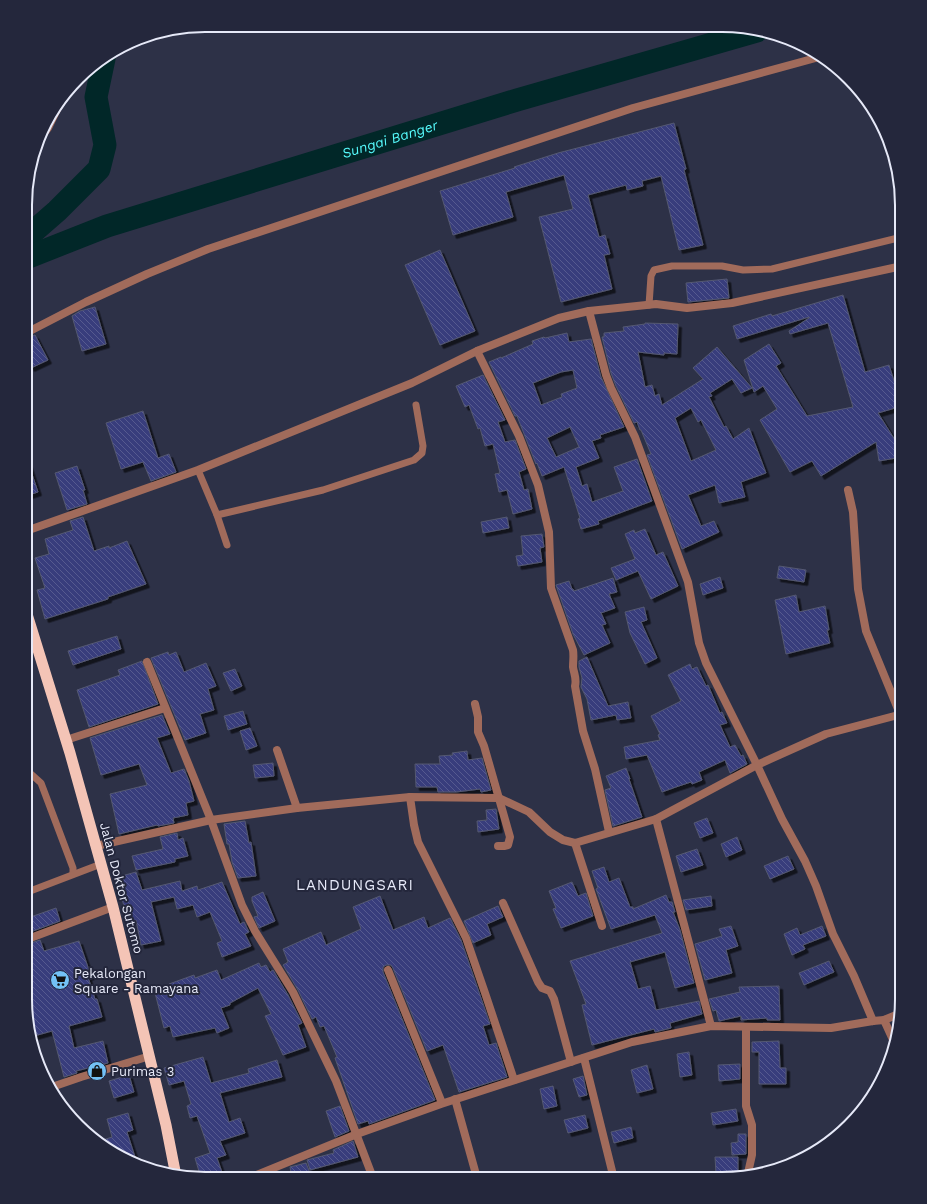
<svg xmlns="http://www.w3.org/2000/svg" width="927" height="1204" viewBox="0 0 927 1204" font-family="'Work Sans',sans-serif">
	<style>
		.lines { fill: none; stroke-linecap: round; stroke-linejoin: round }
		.river { stroke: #012728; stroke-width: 23 }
		.building { fill: url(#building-back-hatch); stroke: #545871; fill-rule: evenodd; filter: url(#shadow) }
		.service { stroke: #a16b5b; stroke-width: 7 }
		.minor { stroke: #a16b5b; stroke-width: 8 }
		.trunk { stroke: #f4c4b6; stroke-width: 11 }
		.labels { text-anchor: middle; stroke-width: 4; stroke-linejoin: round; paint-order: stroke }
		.street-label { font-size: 13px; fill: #e6e9f8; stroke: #24273c }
		.poi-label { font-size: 13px; fill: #e6e9f8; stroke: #24273c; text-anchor: start }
		.water-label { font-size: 14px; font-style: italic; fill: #56fbfd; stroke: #24273c }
		.quarter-label { font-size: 15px; letter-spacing: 1px; fill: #e6e9f8; stroke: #24273c }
		.rim { fill: none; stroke: #e6e9f8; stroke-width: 2 }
	</style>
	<defs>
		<pattern id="building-back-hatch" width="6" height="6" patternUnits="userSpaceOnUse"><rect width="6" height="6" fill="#393e7c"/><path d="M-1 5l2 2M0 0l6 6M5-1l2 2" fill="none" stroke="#565a8f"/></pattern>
		<filter id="shadow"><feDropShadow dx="3.5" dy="3.5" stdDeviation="0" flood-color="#0009"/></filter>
	</defs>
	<rect width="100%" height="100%" fill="#2d3147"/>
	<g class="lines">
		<g class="river">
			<polyline points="26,238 57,211 99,169 105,145 96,97 104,59"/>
			<path id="s1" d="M26 258 107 226 517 100 757 31"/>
		</g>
	</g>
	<g class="building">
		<polygon points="674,123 686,169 684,170 703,245 679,250 661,176 642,181 643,186 627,190 626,185 588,195 599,237 605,235 610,254 604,255 612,289 561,302 539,217 573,209 564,175 506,192 513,217 453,235 440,191 515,168 514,167 558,153"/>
		<polygon points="440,250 475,331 440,345 405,265"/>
		<polygon points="727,279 729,298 688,302 686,283"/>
		<polygon points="843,295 865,372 889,365 902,406 878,413 895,440 902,439 902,457 879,461 876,442 821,476 812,461 790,472 760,420 777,409 763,386 754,392 744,360 769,344 781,363 776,366 807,416 853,407 828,323 790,334 789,331 809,318 809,317 737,339 733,326 771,314 772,316"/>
		<polygon points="95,307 106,344 82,351 72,316 80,311"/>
		<path d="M645 323 678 324 677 354 664 353V355L638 352 645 387 652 385 655 396 659 394 662 405 703 379 693 368 717 347 752 388 741 393 732 379 710 393 712 396 709 397 724 427 726 426 733 439 749 428 766 473 741 482 745 497 719 503 715 485 688 495 701 526 714 521 719 532 682 549 647 455 651 454 641 430H640L637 422 634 423 616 386 611 373 602 337H604V333L624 331 623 327 645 324ZM691 408 698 422 701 420 716 450 691 461 675 418Z"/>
		<path d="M567 333 569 342 591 339 601 377 624 427 600 435 601 438 592 441 599 458 576 467 582 486 587 484 592 502 623 491 614 467 637 459 652 501 598 521 599 524 581 529 578 519 580 518 564 467 542 476 537 463 536 464 517 416H515L489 362 501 357V358L533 344 532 341 544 337 545 338ZM573 370 577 388 561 394 562 397 541 405 533 383 561 372ZM570 427 579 447 556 457 547 438Z"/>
		<polygon points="35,335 48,360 31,368 26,358 26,339"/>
		<polygon points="483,375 505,420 498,422 505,442 515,440 526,469 519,472 524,490 528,489 532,509 513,514 507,490 499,492 495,474 500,473 493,444 485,446 480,428 478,429 469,405 465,407 456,386"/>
		<polygon points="143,411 158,458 169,454 176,472 151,481 143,462 121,469 106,423"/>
		<polygon points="26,462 28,462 38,492 26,496"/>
		<polygon points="77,466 85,490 83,490 87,504 67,510 55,473"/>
		<polygon points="83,517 94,551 109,546 109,548 127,541 146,584 108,597 108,599 45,619 37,590 45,588 35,558 49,554 45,539 73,530 70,521"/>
		<polygon points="507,517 509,528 483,533 481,522"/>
		<polygon points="645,529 656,555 663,552 678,586 651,599 638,571 616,580 611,568 635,559 625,534 634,530 635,533"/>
		<polygon points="542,534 544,547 540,548 542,562 518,566 516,556 523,555 521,536"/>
		<polygon points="779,566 806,570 804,582 777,578"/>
		<polygon points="720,577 723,588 703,595 700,584"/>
		<polygon points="613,578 617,592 609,594 615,608 601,613 606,624 602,625 610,643 584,655 573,634 556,585 569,581 572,589 573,589 574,591"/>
		<polygon points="796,595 799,612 825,606 829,630 827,630 830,643 786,654 775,600"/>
		<polygon points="644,607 647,620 641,622 657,658 645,664 630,633 625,612"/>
		<polygon points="117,636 121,649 73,665 68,651"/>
		<polygon points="168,652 169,655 176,652 184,672 206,663 216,686 208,689 214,710 200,714 206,733 185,740 151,658"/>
		<polygon points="587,657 608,706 628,702 631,718 617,720 616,715 591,720 587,699 581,687 582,678 579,667 579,661"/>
		<polygon points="142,661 158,704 89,727 77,690 120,675 118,670"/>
		<polygon points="690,664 692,669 697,667 706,686 708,685 720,713 722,712 727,723 720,725 730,747 735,745 741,756 743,755 747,764 730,773 725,760 699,772 702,780 692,784 691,782 676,787 662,792 647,755 626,759 624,747 660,740 658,735 660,734 651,716 681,701 668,675"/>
		<polygon points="235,669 242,686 231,691 223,673"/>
		<polygon points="243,711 247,724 228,730 224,716"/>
		<polygon points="162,715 170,734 157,738 171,773 184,769 189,781 194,801 186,803 188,815 173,818 174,823 158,826 157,825 119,834 110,794 147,785 139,764 101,775 90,738"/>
		<polygon points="250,728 257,746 246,750 240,731"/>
		<polygon points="467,751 468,760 482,758 491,790 481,792 480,789 456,792 438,792 437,787 416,787 415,764 440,764 439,756 453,755 452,753"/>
		<polygon points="273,763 274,776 255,778 253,765"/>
		<polygon points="626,768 630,779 629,779 642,817 613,826 605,790 611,788 606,776"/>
		<polygon points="496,809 499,829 478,832 477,821 487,820 486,810"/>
		<polygon points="707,818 713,833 700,838 694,823"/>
		<polygon points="245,821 249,843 251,842 256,876 238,878 232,862 229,844 227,844 224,824"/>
		<polygon points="177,833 178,840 183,838 188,856 175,859 175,862 136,870 132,856 163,849 160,837"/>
		<polygon points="737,837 742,850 726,857 721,844"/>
		<polygon points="697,849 703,865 681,872 676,856"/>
		<polygon points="788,856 794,869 770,879 764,866"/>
		<polygon points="604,867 609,882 619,878 630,907 633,907 633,909 666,895 669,902 672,902 675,912 673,912 680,930 694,983 675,988 665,952 630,962 638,989 650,986 656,1010 699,1001 702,1014 670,1023 671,1028 655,1032 654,1029 592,1045 582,1005 586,1004 570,961 662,933 655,915 611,929 596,889 598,888 592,871"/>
		<polygon points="136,872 142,890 180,881 182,891 197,886 198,890 222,882 240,924 244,922 249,932 245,934 251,946 222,957 217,943 222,941 210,912 197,917 193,905 177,909 174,897 151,902 161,941 141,945 136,920 129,922 127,910 125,910 121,895 123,895 118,877"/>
		<polygon points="572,882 578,896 586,893 593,916 561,928 553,909 556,908 549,891"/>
		<polygon points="263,892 275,921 259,928 254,917 258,916 252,901 252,897"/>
		<polygon points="380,896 393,930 424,917 428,928 450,918 461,940 490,1024 483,1026 489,1045 496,1043 507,1077 459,1092 443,1045 427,1051 393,968 391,965 386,965 383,967 383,972 435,1100 369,1124 368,1121 358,1124 335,1058 337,1057 324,1026 320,1027 316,1017 312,1019 298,990 283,965 288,962 283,949 321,932 326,945 361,929 353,907"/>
		<polygon points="711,896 712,906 686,910 683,900"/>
		<polygon points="498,906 503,917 487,924 491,935 473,943 464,921"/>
		<polygon points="56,908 60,921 25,934 25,919"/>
		<polygon points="731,926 738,946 726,950 732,973 705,980 695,944 722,936 719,929"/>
		<polygon points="822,926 826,936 803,945 805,949 792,955 784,934 797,928 800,935"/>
		<polygon points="40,940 44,951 79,941 91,976 88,977 95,999 97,999 102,1017 69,1026 74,1048 103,1041 108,1063 76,1071 77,1073 64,1077 52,1031 34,1036 25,1000 25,945"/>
		<polygon points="829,961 834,972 804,985 799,973"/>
		<polygon points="259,963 261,967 266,965 270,972 273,970 288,995 302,1023 298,1025 306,1047 283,1055 265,1016 271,1014 258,988 230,1003 230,1005 221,1008 229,1028 217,1033 215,1028 173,1037 170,1026 164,1028 154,989 170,985 169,984 194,975 195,978 217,970 221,980"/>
		<polygon points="779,986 780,1020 767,1020 767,1018 741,1020 741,1016 719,1021 716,1010 713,1011 709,999 740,992 739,987"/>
		<polygon points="779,1041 780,1068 786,1068 786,1084 759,1084 759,1052 752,1052 752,1042"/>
		<polygon points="689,1052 692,1075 680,1077 677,1054"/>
		<polygon points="203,1057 211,1083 249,1073 248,1069 277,1060 282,1077 220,1093 229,1122 240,1118 245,1133 220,1141 226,1155 217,1158 224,1178 201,1178 195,1158 210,1153 197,1116 190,1118 187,1106 191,1104 184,1081 169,1085 164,1068"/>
		<polygon points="740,1064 740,1079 719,1081 718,1065"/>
		<polygon points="647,1065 653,1089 637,1093 631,1070"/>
		<polygon points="129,1075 134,1092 114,1098 109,1081"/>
		<polygon points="583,1076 587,1095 579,1097 573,1079"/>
		<polygon points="553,1086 557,1106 544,1109 540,1089"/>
		<polygon points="340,1106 349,1131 335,1137 326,1111"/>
		<polygon points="736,1109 738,1121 713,1125 711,1113"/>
		<polygon points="128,1113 133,1130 127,1132 136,1160 105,1149 97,1142 112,1137 107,1119"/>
		<polygon points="585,1115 588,1128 568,1133 564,1120"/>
		<polygon points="631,1127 633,1138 614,1143 611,1132"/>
		<polygon points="738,1134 746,1134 746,1154 732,1155 731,1143 738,1142"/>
		<polygon points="353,1141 358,1157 310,1170 307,1160 334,1153 333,1150"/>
		<polygon points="715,1157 738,1157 738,1172 716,1173"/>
		<polygon points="306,1163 312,1178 292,1178 290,1167"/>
	</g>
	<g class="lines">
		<g class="service">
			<polyline points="649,305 651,276 654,270 672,266 722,266 743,270 772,269 902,237"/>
			<polyline points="198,470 217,515 323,490 414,460 422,453 423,446 416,405"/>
			<polyline points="217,515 227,545"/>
			<polyline points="25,773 31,774 41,783 73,868 73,873"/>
			<polyline points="25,893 101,864"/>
		</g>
		<g class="minor">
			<polyline points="41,137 48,128 62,99"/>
			<polyline points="589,311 606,375 611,388 635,437 688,582 699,643 706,663 757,765 782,819 805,861 816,886 833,934 854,976 873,1021"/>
			<polyline points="26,333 86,302 147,274 208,249 633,108 823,56"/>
			<path d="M477 351 519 436 538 485 549 532 551 588 573 650C574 656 573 661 573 667 574 674 577 679 575 686L583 731 595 769 609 832"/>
			<polyline points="848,490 853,512 858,589 866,631 900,714"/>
			<polyline points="26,531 198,470 412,383 477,351 559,318 589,311 656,304 687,308 732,303 902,266"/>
			<polyline points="147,662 211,820 242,905 255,931 293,992 336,1081 373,1178"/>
			<polyline points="475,704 478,717 478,732 484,746 510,837 508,845 504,846 498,846"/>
			<polyline points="66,740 165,708"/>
			<polyline points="277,750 297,808"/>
			<polyline points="410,797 414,825 418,842 466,938 485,993 514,1080"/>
			<polyline points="656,819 711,1026"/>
			<polyline points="575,843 602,926"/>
			<polyline points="96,846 211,820 297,808 410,797 499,798 529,812 550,832 563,840 575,843 656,819 757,765 826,734 902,714"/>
			<polyline points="503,903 538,982 542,988 550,991 554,999 571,1062"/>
			<polyline points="25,940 113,907"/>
			<polyline points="388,970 442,1103"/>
			<polyline points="884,1020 895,1044"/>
			<polyline points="746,1027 746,1106 752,1125 752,1155 748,1173"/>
			<polyline points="584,1058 614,1179"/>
			<polyline points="49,1088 81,1077 150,1056"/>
			<polyline points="455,1099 477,1178"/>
			<polyline points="249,1178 357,1134 441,1104 632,1042 711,1026 831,1028 873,1021 884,1020 901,1013"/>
		</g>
		<polyline class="trunk" points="26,611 70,753 113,907 166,1125 176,1176"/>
	</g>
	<defs>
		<g id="supermarket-disc" transform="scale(1)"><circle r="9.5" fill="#73c1f6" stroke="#24273c"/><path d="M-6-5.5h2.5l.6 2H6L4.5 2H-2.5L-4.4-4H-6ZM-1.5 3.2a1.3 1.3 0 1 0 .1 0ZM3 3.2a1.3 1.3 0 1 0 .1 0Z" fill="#111"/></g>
		<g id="shop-disc" transform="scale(1)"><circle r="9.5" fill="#73c1f6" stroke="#24273c"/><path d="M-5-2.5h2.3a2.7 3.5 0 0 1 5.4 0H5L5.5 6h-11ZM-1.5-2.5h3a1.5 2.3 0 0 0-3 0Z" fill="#111"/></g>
	</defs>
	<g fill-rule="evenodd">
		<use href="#supermarket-disc" x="60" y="980"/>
		<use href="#shop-disc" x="97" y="1071"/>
	</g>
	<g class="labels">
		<g class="street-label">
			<text transform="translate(122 888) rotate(75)" y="5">Jalan Doktor Sutomo</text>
		</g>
		<g class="poi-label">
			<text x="74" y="978">Pekalongan<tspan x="74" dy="15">Square - Ramayana</tspan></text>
			<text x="111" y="1076">Purimas 3</text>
		</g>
		<g class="water-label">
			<text dy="5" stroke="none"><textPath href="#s1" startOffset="383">Sungai Banger</textPath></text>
		</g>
		<g class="quarter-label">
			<text x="355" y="890">LANDUNGSARI</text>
		</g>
	</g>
	<path d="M0 0H927V1204H0ZM205 32H722A173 173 0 0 1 895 205V999A173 173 0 0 1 722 1172H205A173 173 0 0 1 32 999V205A173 173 0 0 1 205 32Z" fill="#24273c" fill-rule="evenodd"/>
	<path class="rim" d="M205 32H722A173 173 0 0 1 895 205V999A173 173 0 0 1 722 1172H205A173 173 0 0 1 32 999V205A173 173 0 0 1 205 32Z"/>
</svg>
